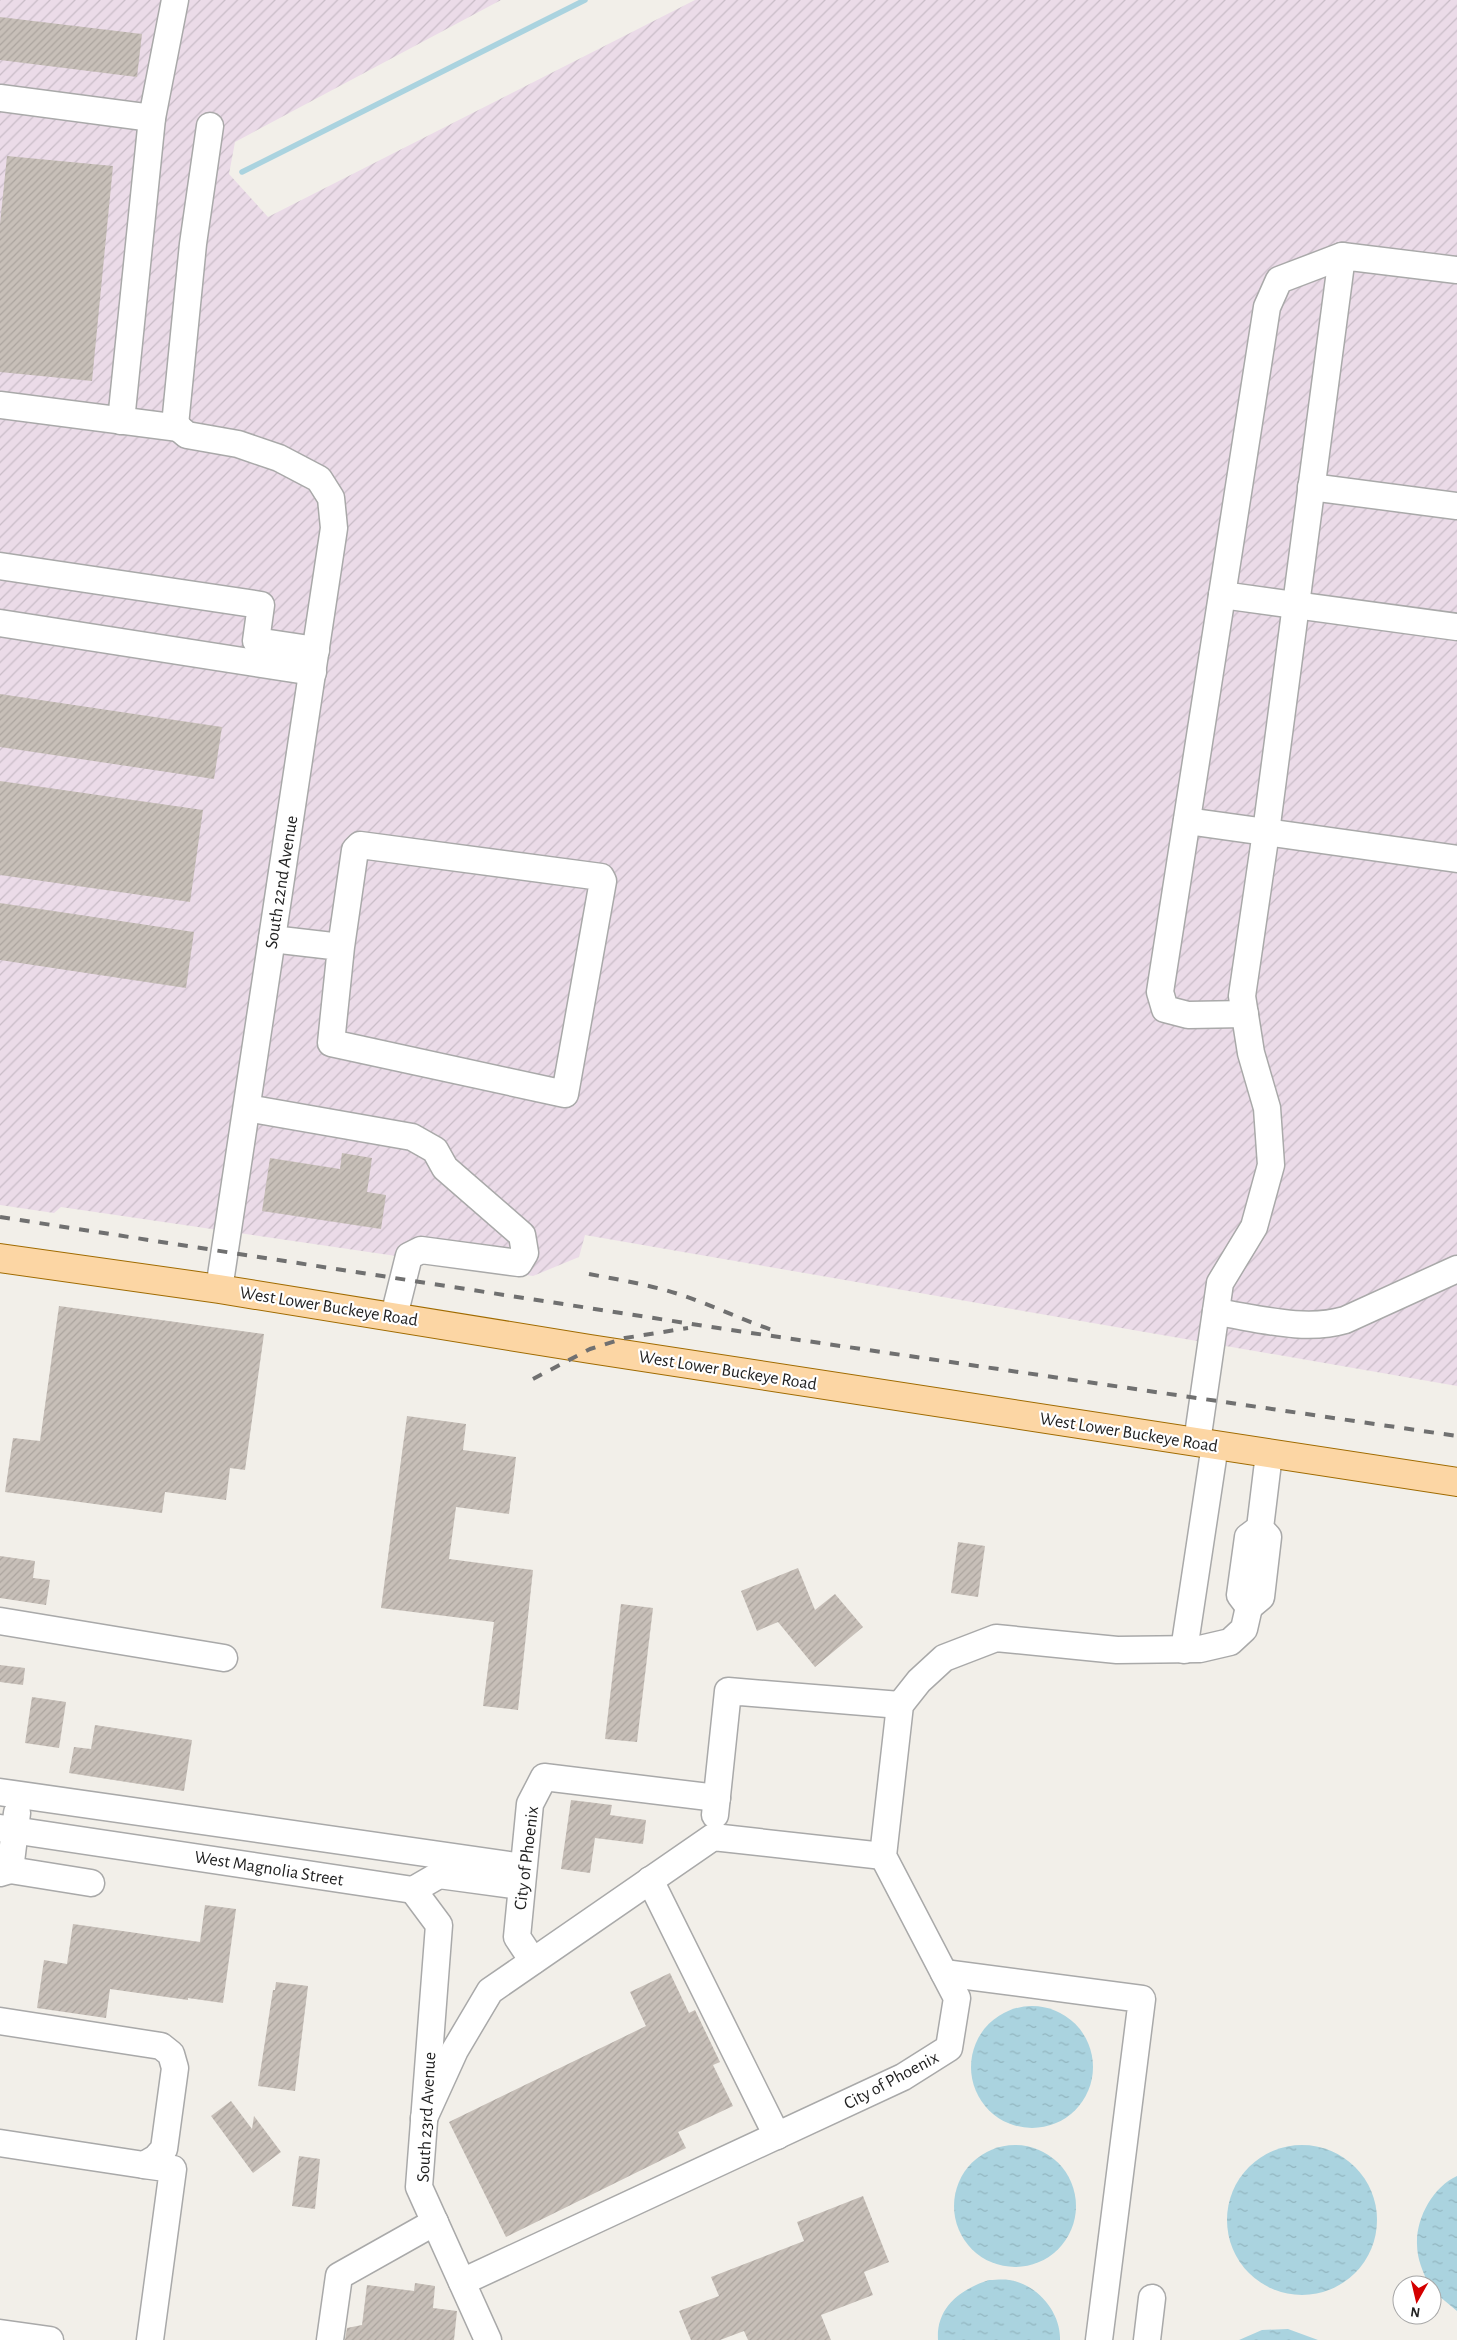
<svg xmlns="http://www.w3.org/2000/svg" width="1457" height="2340" viewBox="0 0 1457 2340" font-family="'Alegreya Sans',sans-serif">
	<style>
		.industrial { fill: url(#industrial-furrows) }
		.water { fill: url(#water-ripples) }
		.lines { fill: none; stroke-linecap: round; stroke-linejoin: round }
		.stream { stroke: #aad3df; stroke-width: 5.5 }
		.building { fill: url(#building-hatch) }
		.minor-casing { stroke: #a9a9a9; stroke-width: 29 }
		.major-casing { stroke: #a06b00; stroke-width: 30 }
		.minor { stroke: #fff; stroke-width: 26 }
		.major { stroke: #fcd6a4; stroke-width: 28 }
		.rail { stroke: #707070; stroke-width: 4; stroke-dasharray: 10 10; stroke-linecap: butt }
		.labels { text-anchor: middle; stroke-width: 4.5; stroke-linejoin: round; paint-order: stroke }
		.street-label { font-size: 18px; fill: #222; stroke: #fff }
	</style>
	<defs>
		<pattern id="industrial-furrows" width="10" height="10" patternUnits="userSpaceOnUse" patternTransform="scale(1.25)"><rect width="10" height="10" fill="#ebdbe8"/><path d="M-1 1l2-2M0 10L10 0M9 11l2-2" fill="none" stroke="#c9bcc7"/></pattern>
		<pattern id="water-ripples" width="26" height="14" patternUnits="userSpaceOnUse" patternTransform="scale(1.25)"><rect width="26" height="14" fill="#aad3df"/><path d="M2 4q2-2 4 0t4 0M15 11q2-2 4 0t4 0" fill="none" stroke="#92b5bf"/></pattern>
		<pattern id="building-hatch" width="6" height="6" patternUnits="userSpaceOnUse" patternTransform="scale(1.25)"><rect width="6" height="6" fill="#c7bfb8"/><path d="M-1 1l2-2M0 6l6-6M5 7l2-2" fill="none" stroke="#aba49e"/></pattern>
	</defs>
	<rect width="100%" height="100%" fill="#f2efe9"/>
	<polygon class="industrial" points="0,0 501,0 235,142 229,174 268,217 695,0 1457,0 1457,1386 585,1235 579,1257 533,1276 61,1207 54,1213 0,1205"/>
	<g class="water">
		<circle cx="1032" cy="2067" r="61"/>
		<circle cx="1015" cy="2206" r="61"/>
		<circle cx="1302" cy="2220" r="75"/>
		<path d="M1457 2176V2311L1433 2291 1432 2285H1429C1423 2272 1417 2259 1417 2244 1416 2218 1433 2187 1457 2176Z"/>
		<path d="M989 2280C995 2280 1003 2279 1009 2280 1037 2284 1061 2312 1060 2340H938C936 2307 961 2289 989 2280Z"/>
		<polygon points="1288,2329 1318,2340 1239,2340 1262,2330"/>
	</g>
	<g class="lines">
		<polyline class="stream" points="242,172 585,0"/>
	</g>
	<g class="building">
		<polygon points="0,17 142,34 137,77 0,60"/>
		<polygon points="7,156 113,166 92,381 0,372 0,224"/>
		<polygon points="0,694 222,727 214,779 0,747"/>
		<polygon points="0,781 203,810 190,902 0,875"/>
		<polygon points="0,903 194,932 186,988 0,960"/>
		<polygon points="342,1153 372,1158 367,1192 386,1195 381,1229 262,1211 270,1158 340,1169"/>
		<polygon points="59,1306 264,1334 245,1470 230,1468 226,1500 165,1492 162,1513 5,1492 13,1438 40,1441"/>
		<polygon points="407,1416 466,1424 463,1450 516,1457 509,1514 456,1507 449,1559 533,1570 518,1710 483,1706 494,1622 381,1608"/>
		<polygon points="958,1542 985,1546 978,1597 951,1593"/>
		<polygon points="0,1556 35,1561 33,1578 50,1580 46,1605 0,1598"/>
		<polygon points="798,1568 815,1610 835,1594 863,1627 815,1667 778,1622 757,1631 741,1591"/>
		<polygon points="621,1604 653,1608 637,1742 605,1739"/>
		<polygon points="0,1665 25,1668 23,1685 0,1682"/>
		<polygon points="32,1697 66,1702 59,1748 25,1743"/>
		<polygon points="95,1725 192,1740 184,1791 69,1773 74,1747 91,1749"/>
		<polygon points="571,1800 612,1805 610,1815 646,1820 643,1844 595,1838 590,1873 561,1869"/>
		<polygon points="205,1905 236,1909 223,2003 188,1998 188,2000 110,1989 106,2018 37,2008 44,1960 67,1964 73,1924 200,1942"/>
		<polygon points="670,1973 689,2013 695,2010 720,2062 713,2065 733,2106 678,2132 686,2148 506,2237 449,2122 646,2026 630,1992"/>
		<polygon points="276,1982 308,1986 295,2091 258,2086 273,1990 275,1990"/>
		<polygon points="231,2101 252,2129 254,2116 281,2152 253,2173 211,2116"/>
		<polygon points="299,2156 320,2159 315,2209 292,2206"/>
		<polygon points="863,2196 889,2262 864,2272 873,2295 821,2315 831,2340 748,2340 744,2331 720,2340 691,2340 679,2311 719,2296 711,2277 804,2241 797,2222"/>
		<polygon points="415,2283 435,2286 433,2308 457,2311 454,2340 345,2340 347,2328 362,2325 367,2285 414,2291"/>
	</g>
	<g class="lines">
		<g class="minor-casing">
			<g id="minor">
				<polyline points="0,98 152,118 175,0"/>
				<polyline points="210,126 193,244 175,425 187,435 238,444 279,458 319,479 331,498 334,528 219,1289"/>
				<polyline points="0,405 179,428"/>
				<polyline points="121,421 152,118"/>
				<polyline points="1311,487 1457,506"/>
				<polyline points="0,566 261,605 256,641 316,650"/>
				<polyline points="1222,595 1457,627"/>
				<polyline points="0,623 313,672"/>
				<polyline points="1187,821 1457,859"/>
				<polyline points="272,939 341,947 355,850 360,845 601,877 603,881 565,1094 331,1043 341,947"/>
				<polyline points="1245,1014 1188,1015 1165,1009 1160,992 1267,307 1279,280 1342,256"/>
				<polyline points="247,1108 412,1137 435,1150 445,1168 522,1235 525,1253 519,1263 421,1250 409,1256 394,1316"/>
				<path d="M1216 1312C1257 1318 1304 1332 1345 1320L1457 1269"/>
				<polyline points="1197,1442 1220,1283 1254,1227 1271,1165 1267,1108 1251,1053 1242,996 1266,832 1342,256 1457,270"/>
				<polyline points="1260,1528 1248,1537 1240,1595 1249,1607 1261,1597 1268,1537 1260,1528 1269,1454"/>
				<polyline points="0,1621 224,1658"/>
				<polyline points="1184,1650 1215,1445"/>
				<polyline points="0,1792 523,1867"/>
				<polyline points="715,1815 728,1691 900,1705"/>
				<polyline points="0,1828 413,1890 439,1875 521,1886"/>
				<polyline points="10,1870 91,1883"/>
				<polyline points="0,1873 10,1870 17,1813"/>
				<polyline points="650,1880 777,2136"/>
				<polyline points="413,1890 439,1925 419,2187 488,2340"/>
				<polyline points="533,1961 517,1937 530,1804 544,1777 717,1798"/>
				<polyline points="944,1973 1142,1999 1099,2340"/>
				<polyline points="0,2021 161,2046 171,2054 175,2068 164,2149 156,2158 144,2165 0,2143"/>
				<polyline points="424,2118 455,2050 490,1991 713,1837 883,1856"/>
				<polyline points="144,2165 173,2169 150,2340"/>
				<polyline points="462,2282 903,2077 949,2048 957,1998 883,1856 900,1705 919,1681 944,1658 996,1638 1117,1650 1200,1649 1230,1642 1244,1629 1249,1607"/>
				<polyline points="0,2333 50,2340"/>
				<polyline points="330,2340 339,2276 435,2222"/>
				<polyline points="1147,2340 1152,2298"/>
			</g>
		</g>
		<g class="major-casing">
			<polyline id="major" points="0,1258 219,1289 590,1349 1457,1482"/>
		</g>
		<use href="#minor" class="minor"/>
		<use href="#major" class="major"/>
		<g class="rail">
			<polyline points="0,1217 731,1330 1457,1436"/>
			<path d="M589 1274C626 1281 663 1287 698 1301 725 1311 750 1323 778 1332"/>
			<polyline points="533,1379 590,1349 625,1338 688,1328"/>
		</g>
	</g>
	<g class="labels">
		<g class="street-label">
			<text transform="translate(281 882) rotate(-81)" y="6">South 22nd Avenue</text>
			<text transform="translate(329 1306) rotate(9)" y="6">West Lower Buckeye Road</text>
			<text transform="translate(728 1370) rotate(9)" y="6">West Lower Buckeye Road</text>
			<text transform="translate(1129 1432) rotate(9)" y="6">West Lower Buckeye Road</text>
			<text transform="translate(526 1858) rotate(-83)" y="6">City of Phoenix</text>
			<text transform="translate(269 1868) rotate(9)" y="6">West Magnolia Street</text>
			<text transform="translate(891 2080) rotate(-28)" y="6">City of Phoenix</text>
			<text transform="translate(426 2117) rotate(-87)" y="6">South 23rd Avenue</text>
		</g>
	</g>
	<g transform="translate(1417 2300) rotate(188)"><circle r="24" fill="#ffffff" stroke="#a7a7a7"/>
	<path d="M0-4L9 19L0 12L-9 19Z" fill="#d40000"/>
	<text y="-8" font-size="14" font-weight="bold" text-anchor="middle" fill="#222222">N</text>
	</g>
</svg>
